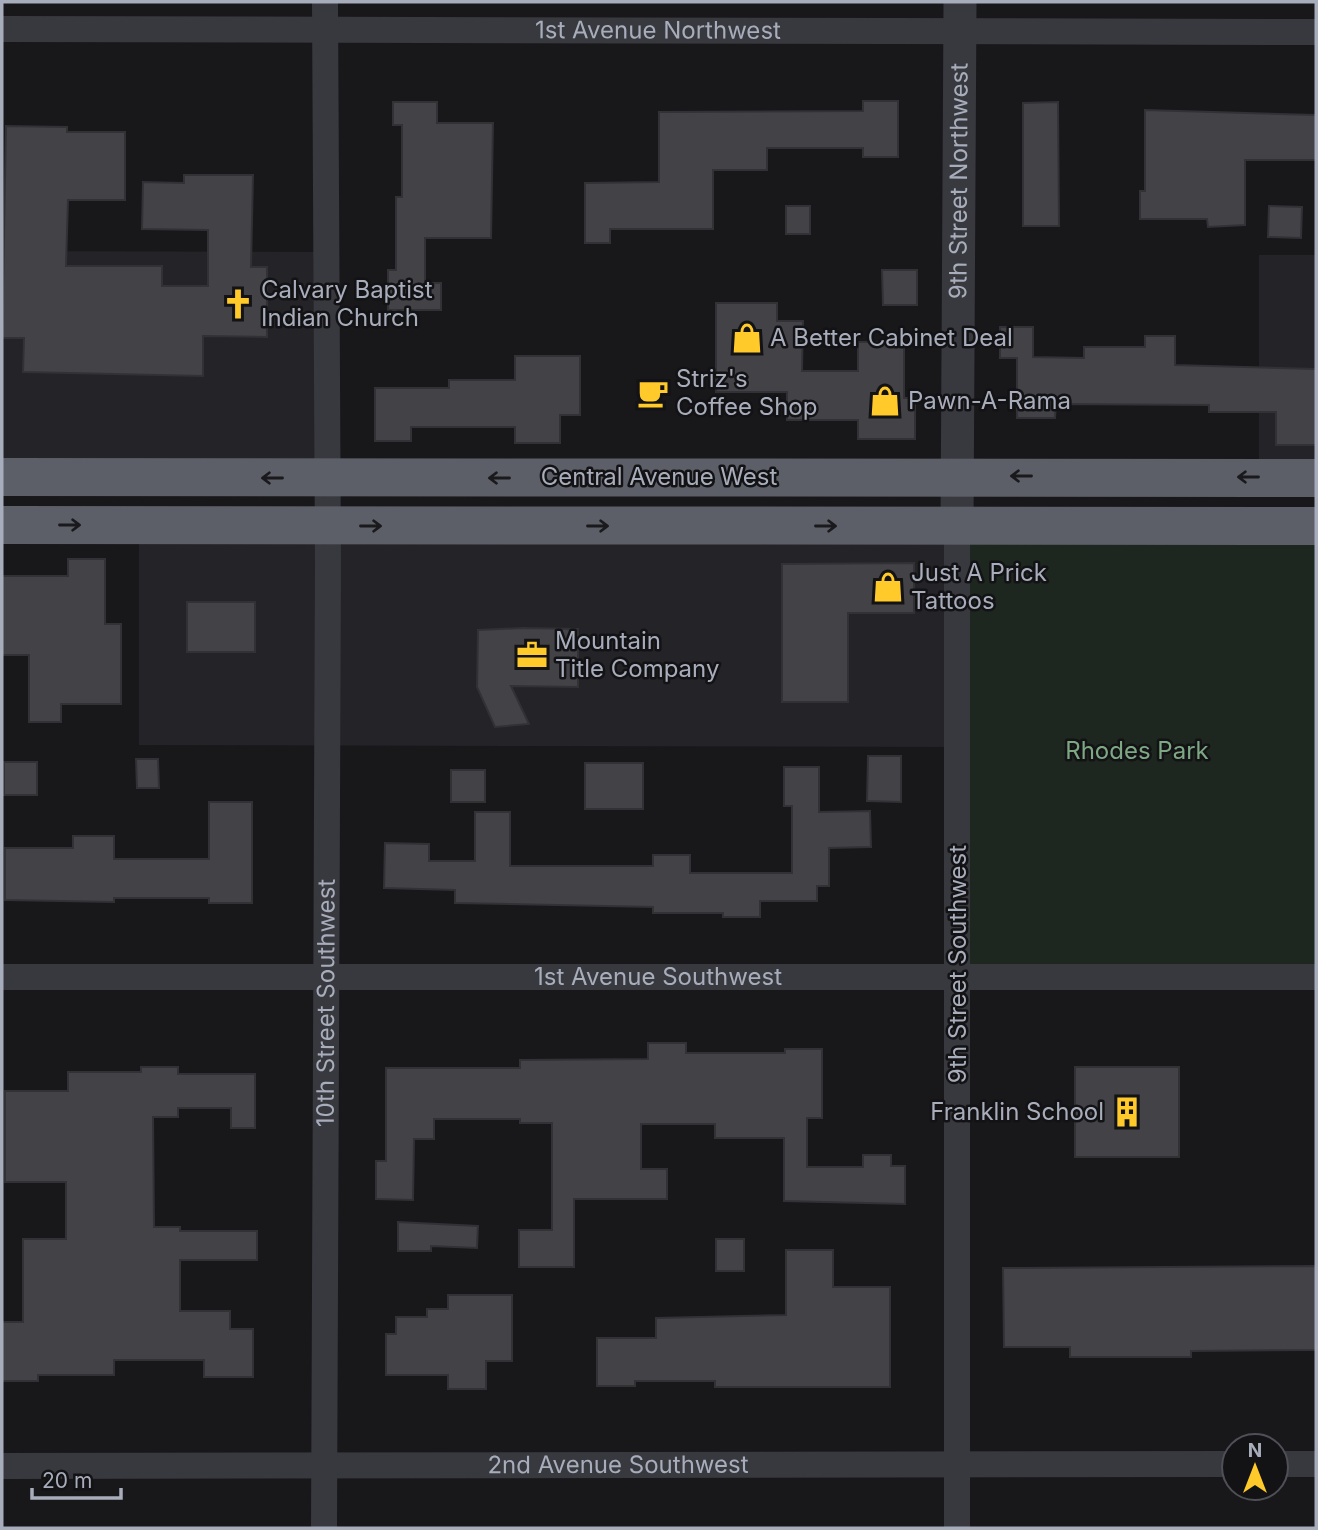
<svg xmlns="http://www.w3.org/2000/svg" width="1318" height="1530" viewBox="0 0 1318 1530" font-family="Inter,sans-serif">
	<style>
		.built { fill: #242327 }
		.green { fill: #1d261f }
		.building { fill: #424247; stroke: #323136; stroke-width: 2 }
		.lines { fill: none; stroke-linecap: round; stroke-linejoin: round }
		.minor { stroke: #38393f; stroke-width: 26 }
		.tertiary { stroke: #38393f; stroke-width: 33 }
		.trunk { stroke: #5c5e68; stroke-width: 38 }
		.oneway { stroke: #1a1a1d }
		.labels { text-anchor: middle; stroke-width: 5; stroke-linejoin: round; paint-order: stroke }
		.street-label { font-size: 24px; fill: #a8adbb; stroke: #131215 }
		.poi-label { font-size: 24px; fill: #a8adbb; stroke: #131215; text-anchor: start }
		.park-label { font-size: 24px; fill: #7ea884; stroke: #131215 }
	</style>
	<rect width="100%" height="100%" fill="#18171a"/>
	<g class="built">
		<polygon points="2,251 326,252 328,478 2,477"/>
		<polygon points="1259,255 1316,255 1316,478 1259,477"/>
		<polygon points="139,525 957,527 957,747 139,745"/>
	</g>
	<polygon class="green" points="1316,526 1316,977 959,976 957,527"/>
	<g class="building">
		<polygon points="863,101 898,101 898,157 863,157 863,148 767,148 767,170 713,170 713,229 610,229 610,243 585,243 585,183 659,182 659,112 863,111"/>
		<polygon points="393,102 437,102 437,123 493,123 491,238 425,238 425,283 441,283 441,310 388,310 388,270 396,270 396,197 402,197 402,125 393,125"/>
		<polygon points="1058,102 1059,226 1023,226 1023,103"/>
		<polygon points="1145,110 1316,115 1316,160 1245,160 1245,225 1208,227 1207,219 1140,219 1140,191 1145,191"/>
		<polygon points="6,126 67,127 67,132 125,132 125,200 68,200 66,266 162,266 162,286 208,286 208,230 142,229 143,182 184,183 184,175 253,175 251,267 267,267 267,337 203,336 203,376 23,372 24,338 2,338"/>
		<rect x="786" y="206" width="24" height="28"/>
		<polygon points="1269,206 1302,207 1301,238 1268,237"/>
		<polygon points="882,270 917,270 917,305 883,305"/>
		<polygon points="716,303 777,303 777,321 803,321 802,371 858,371 858,342 904,342 904,398 915,398 915,439 858,439 858,420 787,420 787,392 716,392"/>
		<polygon points="1000,327 1033,327 1033,357 1084,358 1084,347 1145,347 1145,336 1175,336 1175,365 1316,369 1316,445 1276,445 1276,412 1209,412 1209,405 1056,404 1055,418 1017,418 1017,358 1000,358"/>
		<polygon points="515,356 580,356 580,415 560,415 560,443 515,443 515,427 411,427 411,441 375,441 375,388 449,388 449,380 515,380"/>
		<polygon points="68,559 105,559 105,624 121,624 121,704 61,704 61,722 29,722 29,655 2,655 2,576 68,576"/>
		<polygon points="914,563 914,613 848,613 848,702 782,702 782,564"/>
		<rect x="187" y="602" width="68" height="50"/>
		<polygon points="523,628 578,629 578,687 511,686 529,724 495,727 477,687 478,630"/>
		<polygon points="868,756 901,756 901,802 867,801"/>
		<polygon points="136,759 158,759 159,788 137,788"/>
		<rect x="4" y="762" width="33" height="33"/>
		<rect x="585" y="763" width="58" height="46"/>
		<polygon points="784,767 819,767 819,812 870,811 871,847 829,848 829,886 817,886 817,901 760,901 760,917 723,917 723,913 653,913 653,907 455,903 455,890 384,888 385,843 429,844 429,861 475,861 475,812 510,812 510,866 653,866 653,855 690,855 690,873 792,873 792,806 784,806"/>
		<rect x="451" y="770" width="34" height="32"/>
		<polygon points="209,802 252,802 252,903 209,903 209,898 114,898 114,902 5,900 5,848 73,848 73,836 114,836 114,859 209,859"/>
		<polygon points="648,1043 686,1043 686,1053 785,1053 785,1049 822,1049 822,1118 807,1118 807,1167 863,1167 863,1155 891,1155 891,1166 905,1166 905,1204 784,1201 784,1138 715,1138 715,1124 641,1124 641,1169 667,1169 667,1199 574,1199 574,1267 519,1267 519,1230 552,1230 552,1123 520,1123 520,1119 434,1119 434,1139 414,1139 413,1200 376,1199 376,1161 386,1161 386,1068 520,1068 520,1060 648,1059"/>
		<polygon points="141,1067 178,1067 178,1074 255,1074 255,1128 231,1128 231,1108 178,1108 178,1117 153,1117 154,1227 180,1227 180,1231 257,1231 257,1260 180,1260 180,1311 230,1311 230,1329 253,1329 253,1377 204,1377 204,1360 114,1360 114,1375 38,1375 38,1381 2,1381 2,1322 23,1322 23,1239 66,1239 66,1182 5,1182 5,1091 68,1091 68,1072 141,1072"/>
		<rect x="1075" y="1067" width="104" height="90"/>
		<polygon points="398,1222 478,1226 477,1248 431,1246 431,1251 398,1251"/>
		<rect x="716" y="1239" width="28" height="32"/>
		<polygon points="786,1250 833,1250 833,1287 890,1287 890,1387 715,1387 715,1381 635,1381 635,1386 597,1386 597,1338 656,1338 656,1318 786,1315"/>
		<polygon points="1316,1266 1316,1350 1191,1351 1191,1357 1070,1357 1070,1347 1004,1347 1003,1268"/>
		<polygon points="448,1295 512,1295 512,1361 486,1361 486,1389 448,1389 448,1375 386,1375 386,1334 396,1334 396,1317 427,1317 427,1309 448,1309"/>
	</g>
	<g class="lines">
		<g class="minor">
			<path id="s1" d="M2 29 1316 32"/>
			<path id="s2" d="M2 977H1316"/>
			<polyline points="1276,1464 1316,1464"/>
			<path id="s3" d="M2 1466 1234 1464"/>
			<path id="s4" d="M324 1528 328 563 325 2"/>
			<polyline points="957,1528 957,527"/>
		</g>
		<path class="tertiary" id="s5" d="M957 527 960 2"/>
		<g class="trunk">
			<polyline points="2,477 1316,478"/>
			<polyline points="2,525 1316,526"/>
		</g>
	</g>
	<defs><path id="oneway-shaft" d="M-6 0H5M1.5-3L5.5 0L1.5 3" fill="none" stroke-width="1.6" stroke-linecap="round" stroke-linejoin="round" transform="scale(1.75)"/></defs>
	<g class="oneway">
		<use href="#oneway-shaft" transform="translate(1021 476) rotate(-180)"/>
		<use href="#oneway-shaft" transform="translate(1248 477) rotate(-180)"/>
		<use href="#oneway-shaft" transform="translate(272 478) rotate(180)"/>
		<use href="#oneway-shaft" transform="translate(499 478) rotate(180)"/>
		<use href="#oneway-shaft" transform="translate(70 525)"/>
		<use href="#oneway-shaft" transform="translate(371 526)"/>
		<use href="#oneway-shaft" transform="translate(598 526)"/>
		<use href="#oneway-shaft" transform="translate(826 526)"/>
	</g>
	<defs>
		<g id="church-bare" transform="scale(2.415)"><path d="M-1.2-6h2.4v3.5h3.3v2.4h-3.3V6h-2.4V-.1h-3.3v-2.4h3.3Z" fill="#ffca2a" stroke="#131215" stroke-width="2.5" paint-order="stroke"/></g>
		<g id="shop-bare" transform="scale(2.415)"><path d="M-5-2.5h2.3a2.7 3.5 0 0 1 5.4 0H5L5.5 6h-11ZM-1.5-2.5h3a1.5 2.3 0 0 0-3 0Z" fill="#ffca2a" stroke="#131215" stroke-width="2.5" paint-order="stroke"/></g>
		<g id="cafe-bare" transform="scale(2.415)"><path d="M-5.5-4.5H6V0H3Q3 3.5 0 3.5H-2.5Q-5.5 3.5-5.5 0ZM3-3.2v2h1.7v-2ZM-6 4.5H4V6H-6Z" fill="#ffca2a" stroke="#131215" stroke-width="2.5" paint-order="stroke"/></g>
		<g id="office-bare" transform="scale(2.415)"><path d="M-6-3h4V-5.5h4V-3h4V5H-6ZM-1-4.5V-3h2v-1.5ZM-6 0V1H6V0Z" fill="#ffca2a" stroke="#131215" stroke-width="2.5" paint-order="stroke"/></g>
		<g id="building-bare" transform="scale(2.415)"><path d="M-4-6H4V6H1V3H-1V6H-4ZM-2.5-4.3h1.7v1.8h-1.7ZM.8-4.3h1.7v1.8H.8ZM-2.5-1h1.7V.8h-1.7ZM.8-1h1.7V.8H.8Z" fill="#ffca2a" stroke="#131215" stroke-width="2.5" paint-order="stroke"/></g>
	</defs>
	<g fill-rule="evenodd">
		<use href="#church-bare" x="238" y="304"/>
		<use href="#shop-bare" x="747" y="338"/>
		<use href="#cafe-bare" x="653" y="393"/>
		<use href="#shop-bare" x="885" y="401"/>
		<use href="#shop-bare" x="888" y="587"/>
		<use href="#office-bare" x="532" y="655"/>
		<use href="#building-bare" x="1127" y="1112"/>
	</g>
	<g class="labels">
		<g class="street-label">
			<text dy="8" stroke="none"><textPath href="#s1" startOffset="656">1st Avenue Northwest</textPath></text>
			<text dy="8" stroke="none"><textPath href="#s5" startOffset="346">9th Street Northwest</textPath></text>
			<text x="659" y="485">Central Avenue West</text>
			<text transform="translate(958 964) rotate(-90)" y="8">9th Street Southwest</text>
			<text dy="8" stroke="none"><textPath href="#s2" startOffset="656">1st Avenue Southwest</textPath></text>
			<text dy="8" stroke="none"><textPath href="#s4" startOffset="525">10th Street Southwest</textPath></text>
			<text dy="8" stroke="none"><textPath href="#s3" startOffset="616">2nd Avenue Southwest</textPath></text>
		</g>
		<g class="poi-label">
			<text x="261" y="298">Calvary Baptist<tspan x="261" dy="28">Indian Church</tspan></text>
			<text x="770" y="346">A Better Cabinet Deal</text>
			<text x="676" y="387">Striz's<tspan x="676" dy="28">Coffee Shop</tspan></text>
			<text x="908" y="409">Pawn-A-Rama</text>
			<text x="911" y="581">Just A Prick<tspan x="911" dy="28">Tattoos</tspan></text>
			<text x="555" y="649">Mountain<tspan x="555" dy="28">Title Company</tspan></text>
			<text x="1104" y="1120" text-anchor="end">Franklin School</text>
		</g>
		<g class="park-label">
			<text x="1137" y="759">Rhodes Park</text>
		</g>
	</g>
	<rect width="1318" height="1530" fill="none" stroke="#a8adbb" stroke-width="7"/>
	<g transform="translate(1255 1467)"><circle r="33" fill="#131215" stroke="#4f5057" stroke-width="2"/>
	<path d="M0-5L12 26L0 18L-12 26Z" fill="#ffca2a"/>
	<text y="-10" font-size="19" font-weight="bold" text-anchor="middle" fill="#a8adbb">N</text>
	</g>
	<path d="M32 1488v10h89v-10" fill="none" stroke="#a8adbb" stroke-width="3.5"/>
	<text x="42" y="1488" font-size="21" fill="#a8adbb" stroke="#131215" stroke-width="5" paint-order="stroke">20 m</text>
</svg>
